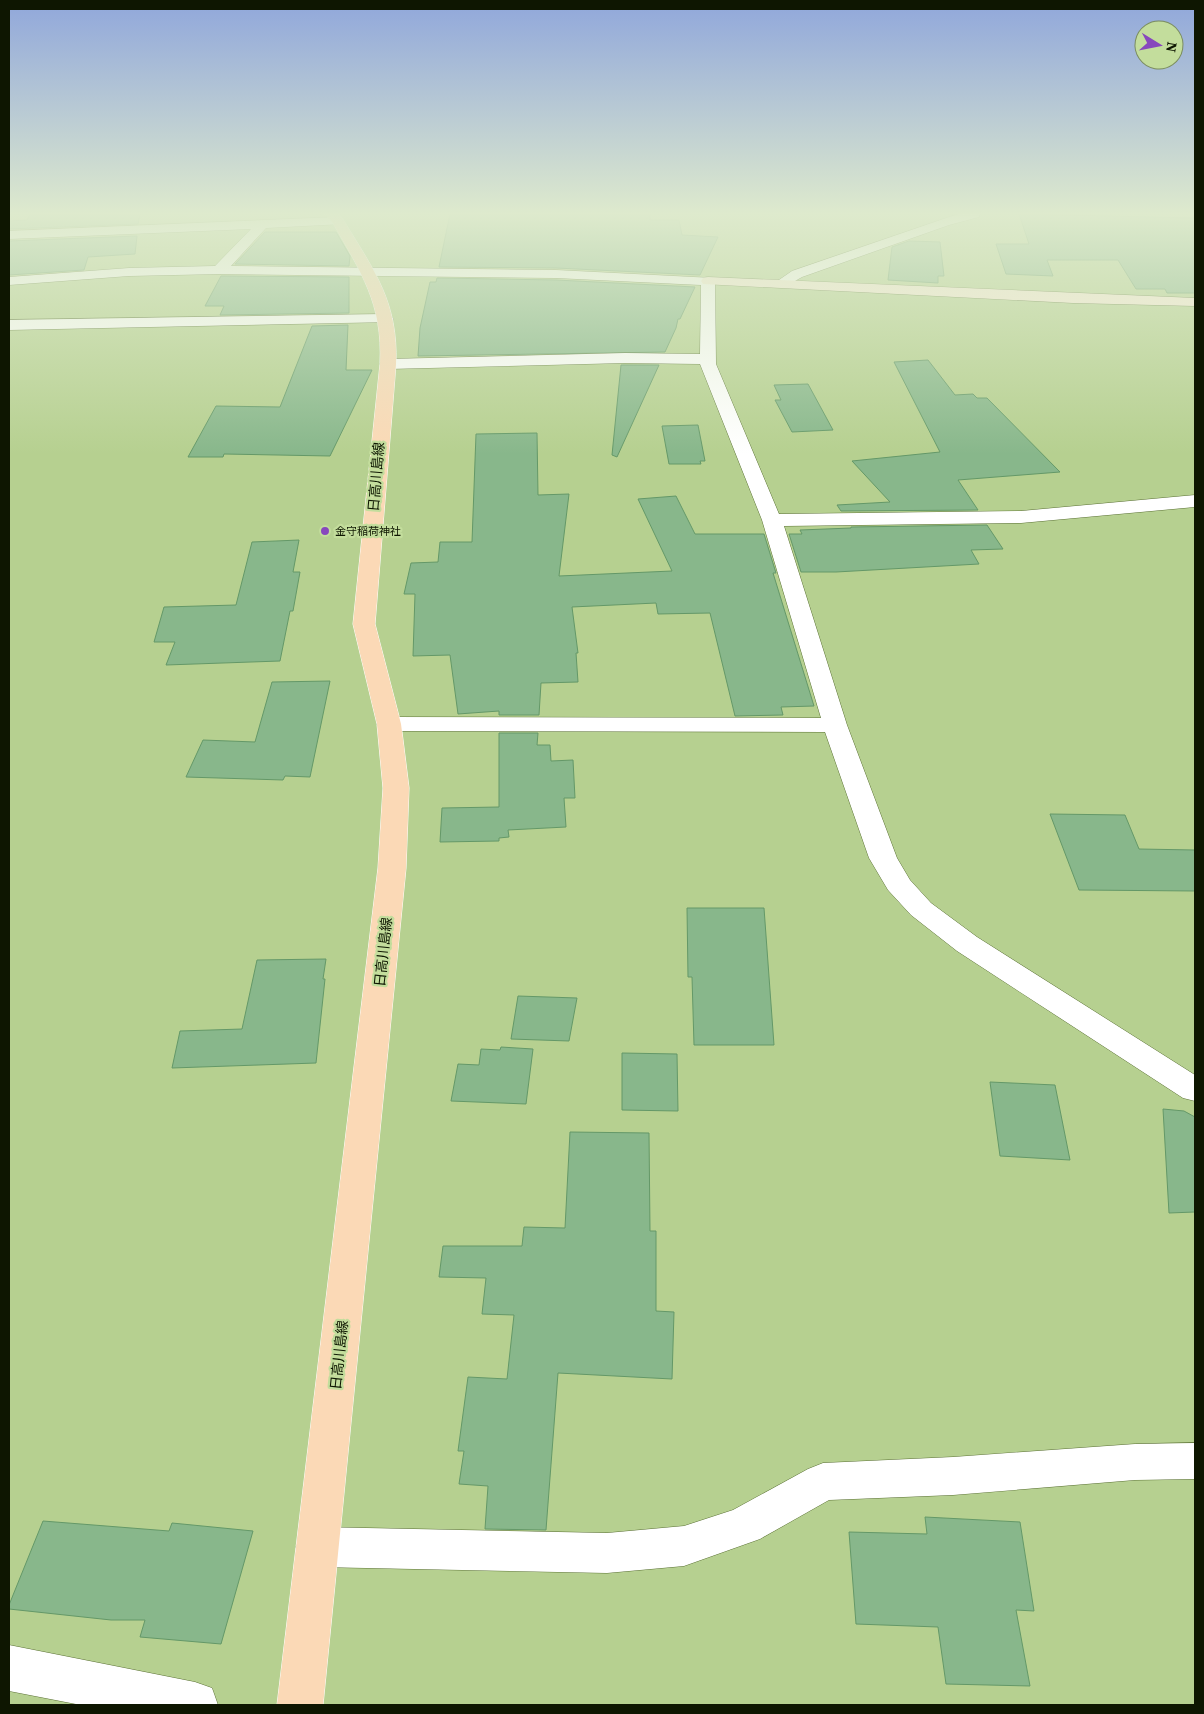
<svg xmlns="http://www.w3.org/2000/svg" width="1204" height="1714" viewBox="0 0 1204 1714" font-family="'Source Serif 4','Noto Sans JP',serif">
	<style>
		.building { fill: #88b78b; stroke: #649868 }
		.lines { fill: none; stroke-linecap: round; stroke-linejoin: round }
		.street-casing { stroke: #5b7135; stroke-width: 1 }
		.secondary-casing { stroke: #5b7135; stroke-width: 1 }
		.primary-casing { stroke: #fff; stroke-width: 1 }
		.street { fill: #fff; fill-rule: evenodd }
		.secondary { fill: #fdecdb; fill-rule: evenodd }
		.primary { fill: #fbd9b6; fill-rule: evenodd }
		.poi-dot { fill: #8747bd; stroke: #c3dd9c; stroke-width: 2 }
		.labels { text-anchor: middle; stroke-width: 4.5; stroke-linejoin: round; paint-order: stroke }
		.far-poi-label { font-size: 11px; fill: #0e1601; stroke: #c3dd9c; text-anchor: start }
		.street-label { font-size: 14px; fill: #0e1601; stroke: #c3dd9c }
	</style>
	<rect width="100%" height="100%" fill="#b6d090"/>
	<g class="building">
		<polygon points="30,214 140,214 138,224 9,229 9,221 27,220"/>
		<polygon points="450,214 650,214 650,220 679,220 682,235 718,237 700,275 556,268 439,267"/>
		<polygon points="1019,214 1195,218 1195,293 1167,293 1165,289 1136,289 1118,260 1047,260 1053,276 1006,274 996,244 1029,244"/>
		<polygon points="265,232 336,232 350,256 349,266 235,264"/>
		<polygon points="137,236 135,254 88,257 84,270 9,275 9,241"/>
		<polygon points="909,241 940,242 944,276 938,276 938,283 888,280 892,247"/>
		<polygon points="221,276 349,277 349,313 220,315 224,306 205,306"/>
		<polygon points="437,278 556,280 695,287 680,319 678,319 676,328 665,352 418,356 420,328 430,282 436,282"/>
		<polygon points="348,325 346,370 372,370 330,456 224,454 223,457 188,457 216,406 280,407 312,326"/>
		<polygon points="928,360 955,395 973,394 977,398 987,398 1060,472 958,480 978,510 841,511 837,505 890,502 852,461 940,452 894,362"/>
		<polygon points="621,365 659,365 617,457 612,455"/>
		<polygon points="808,384 833,430 792,432 775,400 781,400 774,385"/>
		<polygon points="698,425 705,461 700,461 701,464 669,464 662,426"/>
		<polygon points="537,433 538,495 569,494 559,576 672,571 638,499 676,496 695,534 764,534 776,573 773,573 814,706 781,707 783,715 735,716 710,613 658,614 656,603 572,607 578,653 576,653 578,682 541,683 539,715 499,715 499,711 458,714 450,655 413,656 415,594 404,594 411,563 438,562 440,542 472,542 476,434"/>
		<polygon points="987,525 1003,549 971,550 979,564 836,572 801,572 789,534 802,534 800,530 851,528 851,527"/>
		<polygon points="299,540 293,572 300,572 293,611 290,611 280,661 166,665 175,642 154,642 164,607 236,605 252,542"/>
		<polygon points="330,681 310,777 285,776 283,780 186,777 203,740 255,742 272,682"/>
		<polygon points="499,733 538,733 537,745 550,745 551,761 573,760 575,798 564,798 566,827 508,830 509,837 499,838 499,841 440,842 442,808 499,807"/>
		<polygon points="1050,814 1125,815 1139,849 1195,850 1195,891 1079,890"/>
		<polygon points="687,908 764,908 774,1045 694,1045 692,977 688,977"/>
		<polygon points="326,959 323,979 325,979 316,1063 172,1068 180,1031 242,1029 257,960"/>
		<polygon points="518,996 577,998 569,1041 511,1039"/>
		<polygon points="501,1047 533,1049 526,1104 451,1101 458,1064 479,1065 481,1049 500,1050"/>
		<polygon points="622,1053 677,1054 678,1111 622,1110"/>
		<polygon points="990,1082 1055,1085 1070,1160 1000,1156"/>
		<polygon points="1163,1109 1184,1111 1195,1117 1195,1212 1169,1213"/>
		<polygon points="570,1132 649,1133 650,1231 656,1231 656,1311 674,1312 672,1379 558,1373 546,1530 485,1529 488,1486 459,1484 464,1451 458,1451 468,1377 507,1379 514,1315 482,1314 486,1278 439,1277 443,1246 522,1246 524,1227 565,1228"/>
		<polygon points="925,1517 1020,1522 1034,1611 1016,1610 1030,1686 946,1684 938,1627 856,1624 849,1532 927,1534"/>
		<polygon points="43,1521 169,1531 172,1523 253,1531 221,1644 140,1637 145,1620 111,1620 9,1609 9,1605"/>
	</g>
	<g class="lines">
		<g class="street-casing">
			<g id="street">
				<polygon points="958,214 980,214 979,217 949,225 802,277 788,285 778,285 776,282 792,271"/>
				<polygon points="338,217 344,221 343,224 266,228 231,266 556,270 713,278 715,281 716,364 779,514 1021,511 1195,495 1195,507 1021,523 784,526 847,725 897,858 910,880 931,903 977,937 1195,1075 1195,1101 1183,1098 957,951 911,915 888,890 869,858 825,732 389,731 380,729 377,724 380,719 389,717 821,718 762,520 700,364 625,363 388,369 382,367 380,364 382,361 388,359 625,353 700,354 701,285 556,278 219,274 129,276 9,285 9,277 129,268 215,266 251,229 9,239 9,231"/>
				<polygon points="386,314 391,316 394,319 391,322 9,330 9,320"/>
				<polygon points="1195,1443 1195,1479 1135,1480 953,1495 829,1500 760,1539 684,1566 607,1573 318,1567 303,1561 296,1547 303,1533 318,1527 607,1533 684,1526 733,1510 808,1469 823,1463 953,1457 1135,1444"/>
				<polygon points="9,1645 195,1682 212,1688 218,1705 81,1705 9,1691"/>
			</g>
		</g>
		<g class="secondary-casing">
			<polygon id="secondary" points="708,277 1195,298 1195,306 1073,303 703,284 701,281 703,278"/>
		</g>
		<g class="primary-casing">
			<path id="primary" d="M325 214H339L344 221C375 272 398 302 396 364L375 624 401 724 409 788 406 868 323 1705H277L378 868 383 788 377 724 353 624 380 364C383 303 361 273 333 223Z"/>
		</g>
		<use href="#street" class="street"/>
		<use href="#secondary" class="secondary"/>
		<use href="#primary" class="primary"/>
	</g>
	<linearGradient id="sky" x2="0" y2="1"><stop stop-color="#90a7db"/><stop offset="0.47" stop-color="#deeacd"/><stop offset="1" stop-color="#deeacd" stop-opacity="0"/></linearGradient>
	<rect width="1204" height="454" fill="url(#sky)"/>
	<circle class="poi-dot" cx="325" cy="531" r="5"/>
	<g class="labels">
		<g class="far-poi-label">
			<text x="335" y="535">金守稲荷神社</text>
		</g>
		<g class="street-label">
			<text transform="translate(376 477) rotate(-85)" y="5">日高川島線</text>
			<text transform="translate(383 952) rotate(-84)" y="5">日高川島線</text>
			<text transform="translate(339 1355) rotate(-84)" y="5">日高川島線</text>
		</g>
	</g>
	<rect width="1204" height="1714" fill="none" stroke="#0e1601" stroke-width="20"/>
	<g transform="translate(1159 45) rotate(100)"><circle r="24" fill="#c3dd9c" stroke="#7b8d5e"/>
	<path d="M0-4L9 19L0 12L-9 19Z" fill="#8747bd"/>
	<text y="-8" font-size="14" font-weight="bold" text-anchor="middle" fill="#0e1601">N</text>
	</g>
</svg>
